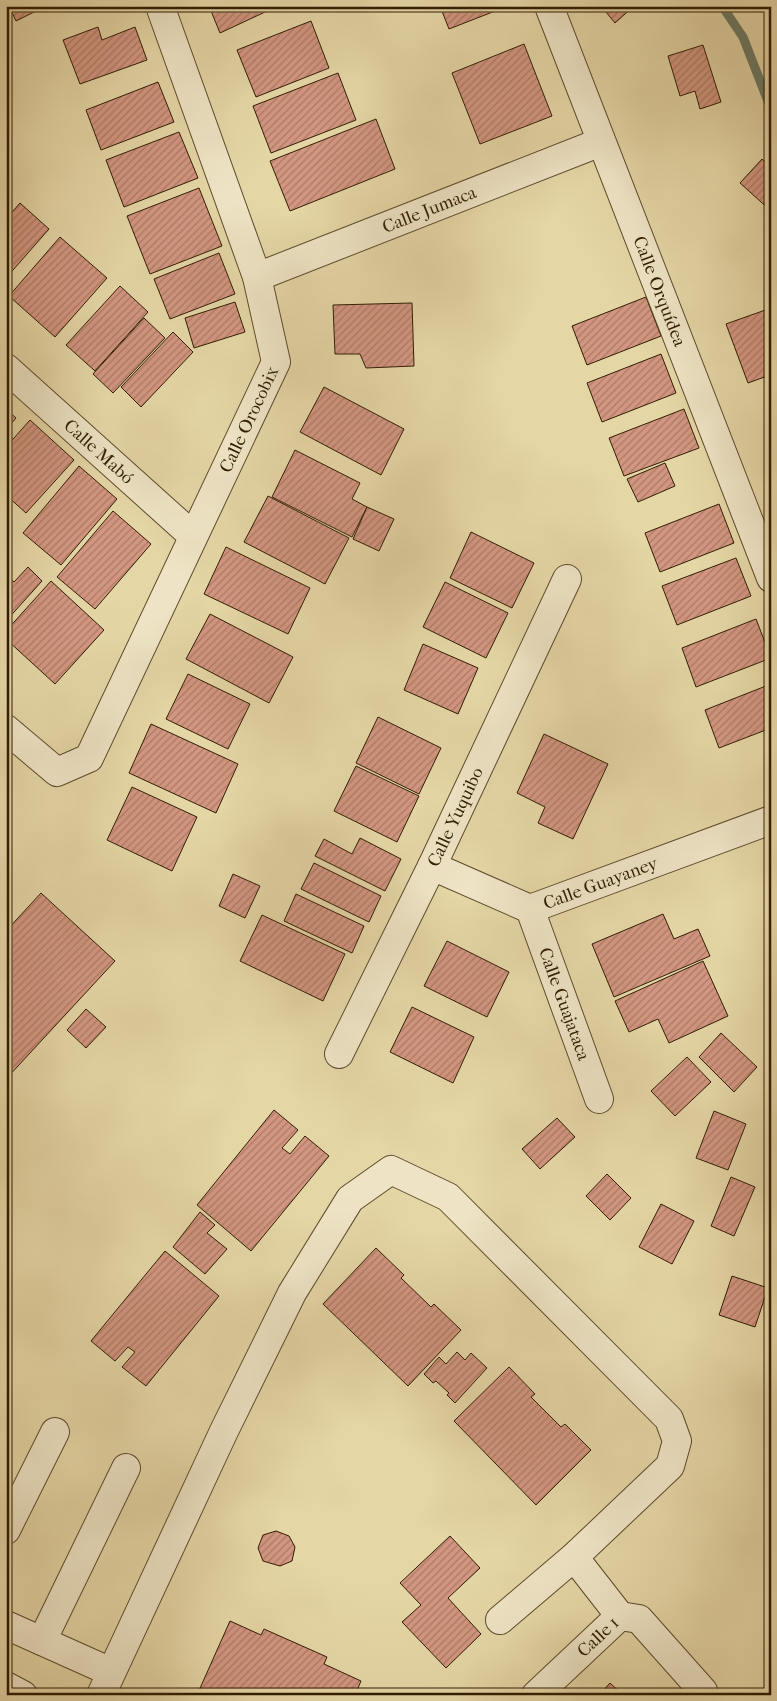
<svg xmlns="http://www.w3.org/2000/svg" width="777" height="1701" viewBox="0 0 777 1701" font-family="'IM FELL French Canon',serif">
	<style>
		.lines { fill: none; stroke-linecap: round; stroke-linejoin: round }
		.stream { stroke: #6d7b66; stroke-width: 9 }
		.building { fill: url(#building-hatch); stroke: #301d03 }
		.minor-casing { stroke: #5d4b2c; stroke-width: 30 }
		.minor { stroke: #eee4c5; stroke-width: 28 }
		.labels { text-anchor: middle; stroke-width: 4.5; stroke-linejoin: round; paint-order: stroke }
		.street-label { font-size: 18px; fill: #301d03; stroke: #eee4c5 }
	</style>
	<defs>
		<pattern id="building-hatch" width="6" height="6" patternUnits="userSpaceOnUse" patternTransform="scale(1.25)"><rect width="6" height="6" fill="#d39680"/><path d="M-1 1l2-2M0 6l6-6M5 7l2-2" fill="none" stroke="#ac7a67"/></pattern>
	</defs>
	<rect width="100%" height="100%" fill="#e5d6a6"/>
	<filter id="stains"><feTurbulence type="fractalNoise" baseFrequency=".004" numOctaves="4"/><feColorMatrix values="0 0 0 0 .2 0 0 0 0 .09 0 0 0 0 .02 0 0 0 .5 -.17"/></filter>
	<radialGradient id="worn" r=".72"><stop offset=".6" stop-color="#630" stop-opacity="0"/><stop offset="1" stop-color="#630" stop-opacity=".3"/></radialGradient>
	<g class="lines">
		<polyline class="stream" points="722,6 743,37 771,109"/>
	</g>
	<g class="building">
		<polygon points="9,6 46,6 16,21"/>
		<polygon points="209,6 278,6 220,33"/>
		<polygon points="440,6 508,6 449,29"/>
		<polygon points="601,6 634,6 615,23"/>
		<polygon points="311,21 329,68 256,97 237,50"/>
		<polygon points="98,27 102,40 135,27 147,60 80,84 63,40"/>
		<polygon points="524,44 552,116 480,144 452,73"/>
		<polygon points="703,45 721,102 700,109 695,91 680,96 668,56"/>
		<polygon points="338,73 356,120 271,153 253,106"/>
		<polygon points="158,82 174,122 101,150 86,110"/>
		<polygon points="376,119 395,169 290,211 270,161"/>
		<polygon points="179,132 198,178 124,207 106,160"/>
		<polygon points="762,159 771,168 771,211 740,183"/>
		<polygon points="199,188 222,246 150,274 127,216"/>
		<polygon points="20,203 49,229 6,278 6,219"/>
		<polygon points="60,237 107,278 55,337 9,296"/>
		<polygon points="219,253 235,294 170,319 154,279"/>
		<polygon points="120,286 148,312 95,371 66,345"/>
		<polygon points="646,297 661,336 587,365 572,326"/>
		<polygon points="235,302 245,332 194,348 185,318"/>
		<polygon points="412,303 414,366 366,368 360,354 335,354 333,305"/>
		<polygon points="771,308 771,377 770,375 748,383 726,324"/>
		<polygon points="144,318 165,338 113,393 93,374"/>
		<polygon points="173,332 193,352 141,407 121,387"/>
		<polygon points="661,354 676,393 602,422 587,383"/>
		<polygon points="324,387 404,429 381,475 300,432"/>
		<polygon points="6,409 16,418 6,430"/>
		<polygon points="684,409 699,448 624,476 609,438"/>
		<polygon points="30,420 74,460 26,513 6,495 6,447"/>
		<polygon points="295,450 360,483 352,499 367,507 352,537 272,497"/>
		<polygon points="665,463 675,486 638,502 627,479"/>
		<polygon points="79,466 117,499 61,565 23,533"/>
		<polygon points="268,496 349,538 325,584 244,542"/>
		<polygon points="719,504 734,543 660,572 645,533"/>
		<polygon points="367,507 394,519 379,551 353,539"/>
		<polygon points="113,511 151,544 95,609 57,577"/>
		<polygon points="471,532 534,563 512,608 450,578"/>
		<polygon points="226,547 310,588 288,634 204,594"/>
		<polygon points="736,558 751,596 677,625 662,586"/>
		<polygon points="28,567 42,581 6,621 6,575 14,582"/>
		<polygon points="51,581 104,630 55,684 6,639 6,631"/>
		<polygon points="445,582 508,613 486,658 423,627"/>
		<polygon points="210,614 293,657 269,703 186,659"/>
		<polygon points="756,619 771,658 696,687 682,648"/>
		<polygon points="423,644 478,668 458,714 404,690"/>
		<polygon points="188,674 250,704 228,749 166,719"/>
		<polygon points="771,684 771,728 719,748 705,710"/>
		<polygon points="378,717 441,748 419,794 356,763"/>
		<polygon points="151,724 238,764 216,813 129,773"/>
		<polygon points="544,734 608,764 573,839 538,823 545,807 517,793"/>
		<polygon points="356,766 419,796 397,842 334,811"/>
		<polygon points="132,787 197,817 172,871 107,840"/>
		<polygon points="360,838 401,859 385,891 315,856 324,839 352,854"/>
		<polygon points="314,863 381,896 369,922 301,889"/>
		<polygon points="233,874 260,886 245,918 219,906"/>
		<polygon points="41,893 115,961 6,1079 6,931"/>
		<polygon points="296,894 364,926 352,953 284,921"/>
		<polygon points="663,914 674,939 698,929 710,956 614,997 592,944"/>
		<polygon points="262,915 345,954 323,1001 240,961"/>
		<polygon points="447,941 509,972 487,1017 424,986"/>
		<polygon points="703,961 728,1016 669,1043 658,1019 629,1032 615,1001"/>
		<polygon points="412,1007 474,1037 453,1083 390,1052"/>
		<polygon points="86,1009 106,1027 86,1048 67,1030"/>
		<polygon points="721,1033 757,1067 734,1092 699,1057"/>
		<polygon points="687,1057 711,1082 675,1116 651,1091"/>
		<polygon points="274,1110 298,1130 282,1148 290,1154 305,1136 329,1156 251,1251 197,1205"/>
		<polygon points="714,1111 746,1124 728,1170 696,1158"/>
		<polygon points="557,1118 575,1137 540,1169 522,1149"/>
		<polygon points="607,1174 631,1198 610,1220 586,1196"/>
		<polygon points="731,1177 755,1187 734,1236 711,1226"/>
		<polygon points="661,1204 694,1221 672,1264 639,1247"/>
		<polygon points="200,1212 215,1225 207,1233 227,1249 205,1274 173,1247"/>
		<polygon points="376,1248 404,1275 401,1278 431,1307 434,1304 461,1330 408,1386 323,1304"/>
		<polygon points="165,1251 219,1296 146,1386 122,1367 135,1352 128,1347 115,1361 91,1341"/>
		<polygon points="732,1276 768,1288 755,1327 719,1315"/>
		<polygon points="457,1352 465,1360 471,1353 487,1368 455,1403 447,1395 449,1393 436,1381 433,1383 424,1374 439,1357 446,1364"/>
		<polygon points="509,1367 535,1394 531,1397 561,1427 565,1424 591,1450 536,1505 454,1421"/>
		<polygon points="276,1531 289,1536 295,1547 292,1561 280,1566 263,1561 258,1548 263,1535"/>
		<polygon points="450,1536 480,1568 448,1598 481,1634 446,1668 402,1622 421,1605 400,1583"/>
		<polygon points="230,1621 261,1635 264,1629 327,1657 324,1664 361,1681 355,1695 197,1695"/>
		<polygon points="610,1683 623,1695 599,1695"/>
	</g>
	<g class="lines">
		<g class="minor-casing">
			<g id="minor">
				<path id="s1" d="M549 6 771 578"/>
				<path id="s2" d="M257 277 601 142"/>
				<path id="s3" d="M6 368 193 536"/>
				<path id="s4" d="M6 729 57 772 89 758 276 362 257 277 160 6"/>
				<path id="s5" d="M432 866 530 909 771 820"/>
				<path id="s6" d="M530 909 599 1099"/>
				<path id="s7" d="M339 1054 432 866 567 579"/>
				<polyline points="6,1530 55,1432"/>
				<polyline points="574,1557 620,1616"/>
				<polyline points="6,1625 111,1672"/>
				<polyline points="42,1641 126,1468"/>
				<polyline points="6,1686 23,1695"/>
				<polyline points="101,1695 224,1431 292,1293 350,1199 391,1170 448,1197 669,1419 677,1441 670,1466 574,1557 500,1620"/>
				<path id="s8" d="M536 1695 620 1616 639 1619 703 1691"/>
			</g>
		</g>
		<use href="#minor" class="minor"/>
	</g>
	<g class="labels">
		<g class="street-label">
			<text dy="6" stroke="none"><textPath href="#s2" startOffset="185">Calle Jumaca</textPath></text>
			<text dy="6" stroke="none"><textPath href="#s1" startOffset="306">Calle Orquídea</textPath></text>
			<text dy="6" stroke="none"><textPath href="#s4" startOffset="476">Calle Orocobix</textPath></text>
			<text dy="6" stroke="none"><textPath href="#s3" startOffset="125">Calle Mabó</textPath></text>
			<text dy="6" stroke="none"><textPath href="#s7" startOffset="264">Calle Yuquibo</textPath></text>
			<text dy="6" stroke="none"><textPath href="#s5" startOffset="182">Calle Guayaney</textPath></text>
			<text dy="6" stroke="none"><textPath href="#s6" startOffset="101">Calle Guajataca</textPath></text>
			<text dy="6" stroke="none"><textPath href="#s8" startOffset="85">Calle 1</textPath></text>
		</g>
	</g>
	<rect width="777" height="1701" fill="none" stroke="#e5d6a6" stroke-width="25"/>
	<rect x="8" y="8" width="762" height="1686" fill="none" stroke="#301d03" stroke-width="2.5"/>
	<rect x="12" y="12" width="752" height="1676" fill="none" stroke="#301d03"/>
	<rect width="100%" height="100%" filter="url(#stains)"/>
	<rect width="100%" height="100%" fill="url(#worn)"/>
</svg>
